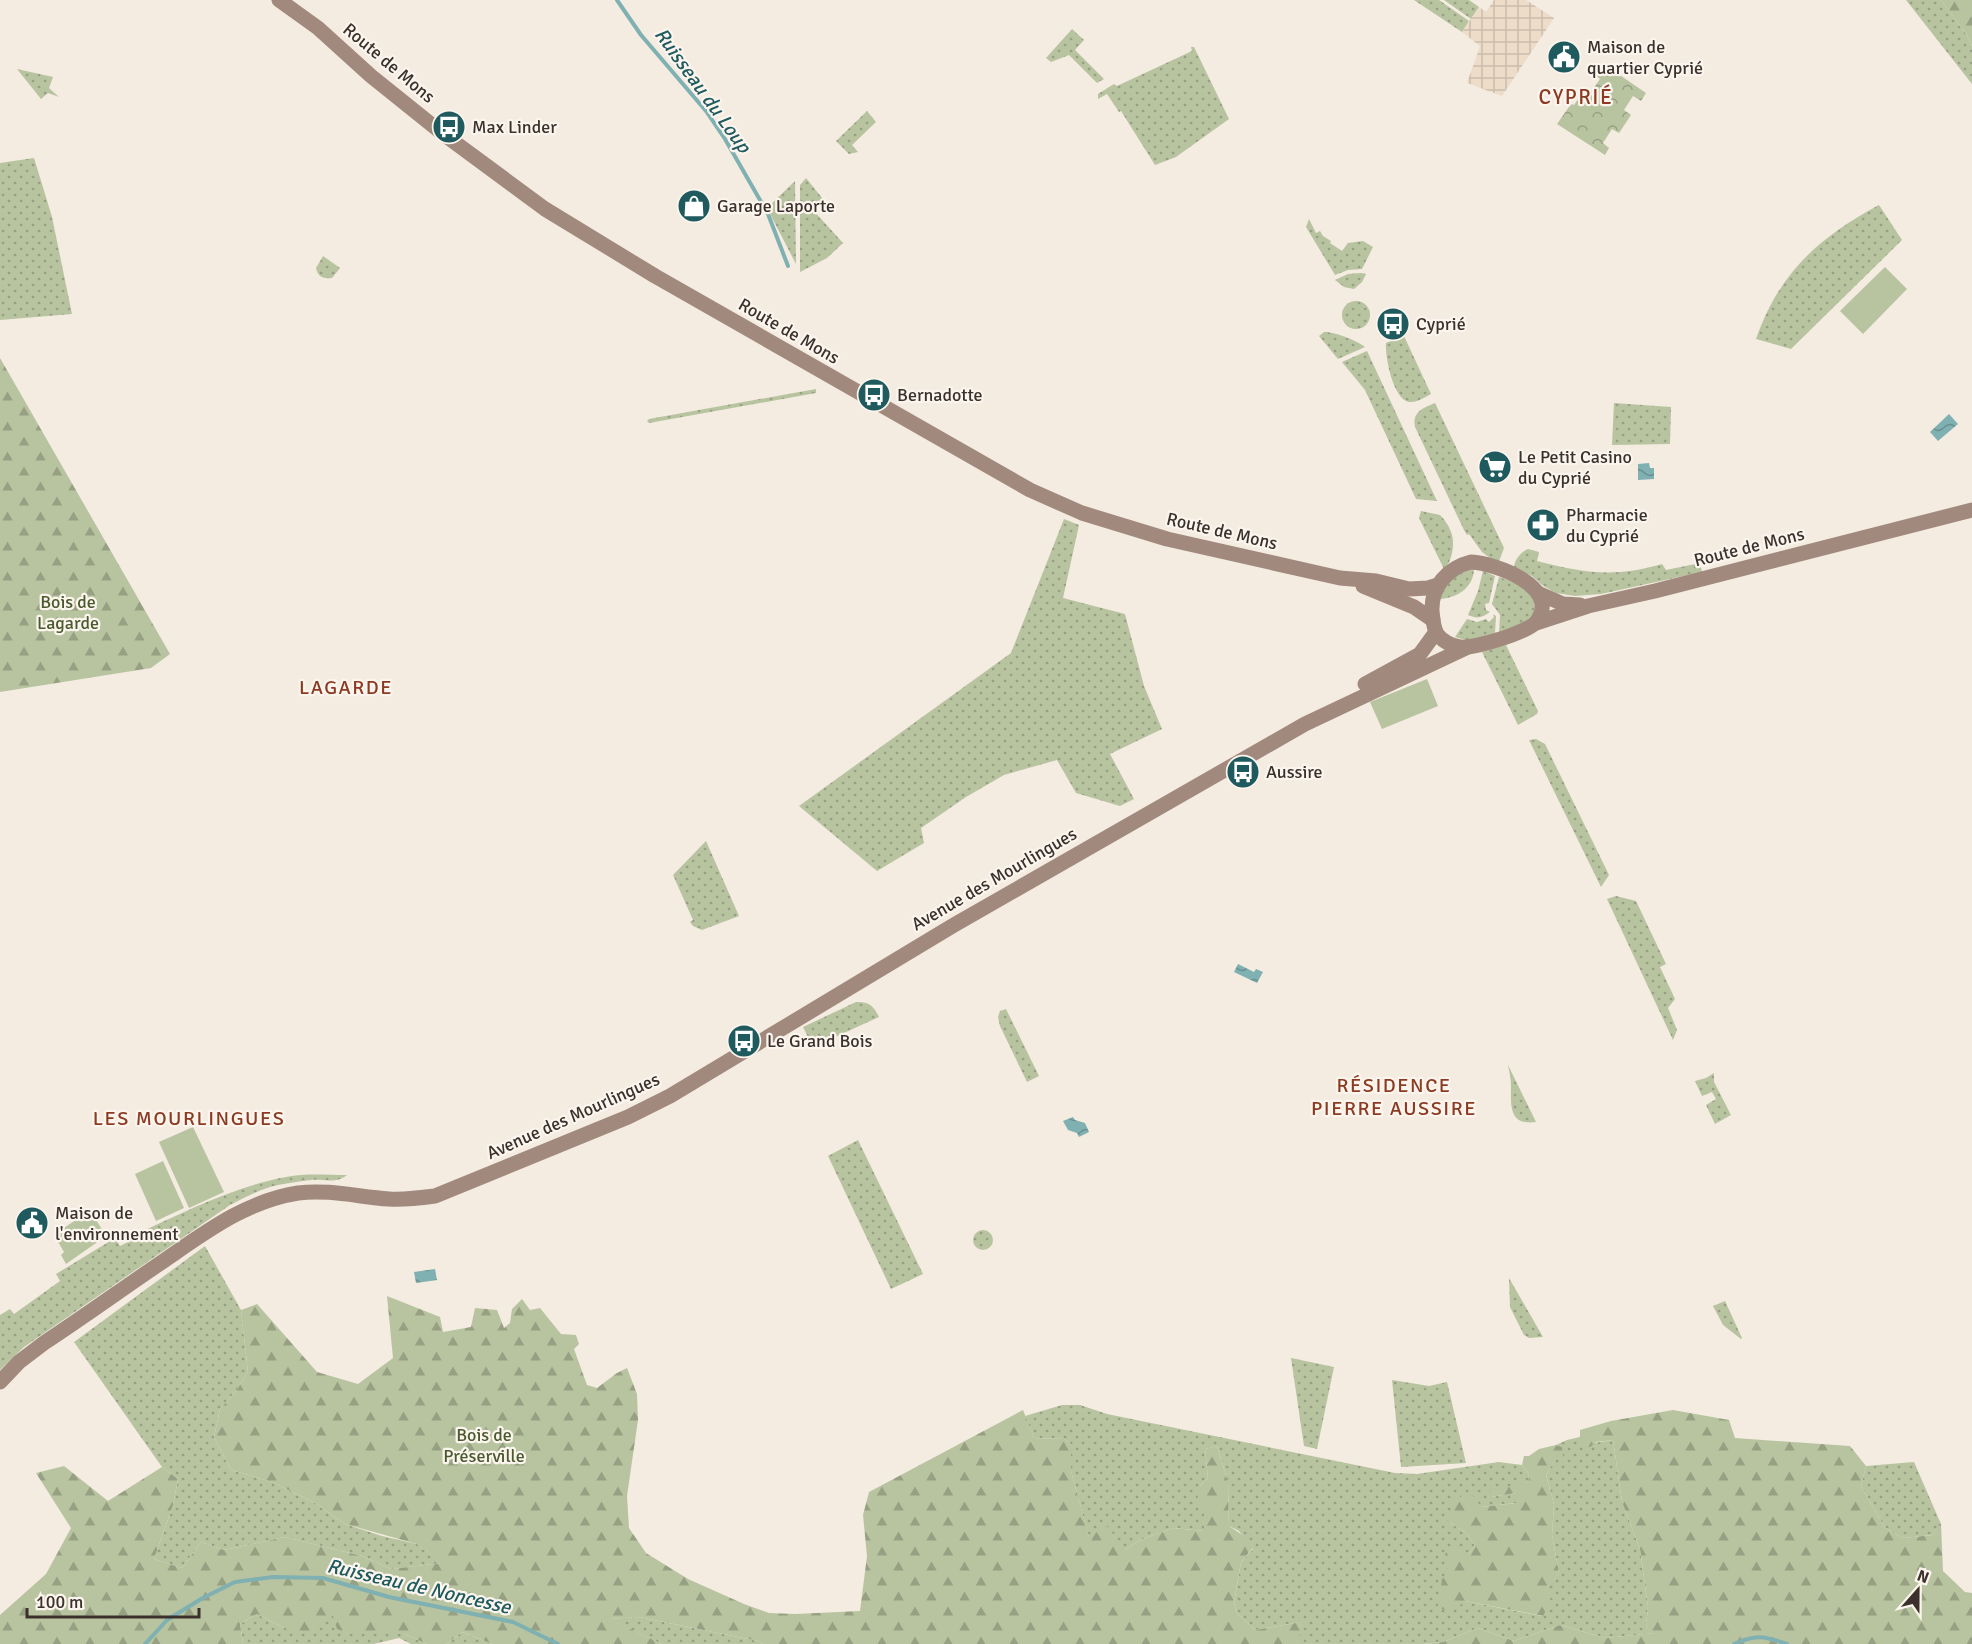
<svg xmlns="http://www.w3.org/2000/svg" width="1972" height="1644" viewBox="0 0 1972 1644" font-family="Signika,sans-serif">
	<style>
		.grass { fill: url(#grass-dots) }
		.forest { fill: url(#forest-firs) }
		.park { fill: url(#park-crowns) }
		.pitch { fill: #b8c4a0 }
		.plaza { fill: url(#plaza-grid) }
		.water { fill: url(#water-waves) }
		.lines { fill: none; stroke-linecap: round; stroke-linejoin: round }
		.stream { stroke: #7fb0b2; stroke-width: 4 }
		.secondary { stroke: #a18a7d; stroke-width: 15 }
		.labels { text-anchor: middle; stroke-width: 4.5; stroke-linejoin: round; paint-order: stroke }
		.poi-label { font-size: 18px; fill: #3b302b; stroke: #fbf5ee; text-anchor: start }
		.street-label { font-size: 18px; fill: #3b302b; stroke: #fbf5ee }
		.park-label { font-size: 18px; fill: #4a5a2e; stroke: #fbf5ee }
		.water-label { font-size: 20px; font-style: italic; fill: #1f5a5e; stroke: #fbf5ee }
		.neighbourhood-label { font-size: 20px; letter-spacing: 1.5px; fill: #8c3b22; stroke: #fbf5ee }
		.quarter-label { font-size: 21px; letter-spacing: 1.5px; fill: #8c3b22; stroke: #fbf5ee }
	</style>
	<defs>
		<pattern id="grass-dots" width="8" height="8" patternUnits="userSpaceOnUse" patternTransform="scale(1.5)"><rect width="8" height="8" fill="#b8c4a0"/><path d="M2 2h.1M6 6h.1" fill="none" stroke="#97a083" stroke-width="1.8" stroke-linecap="round"/></pattern>
		<pattern id="forest-firs" width="22" height="20" patternUnits="userSpaceOnUse" patternTransform="scale(1.5)"><rect width="22" height="20" fill="#b8c4a0"/><path d="M5 1l3.5 6h-7zM16 11l3.5 6h-7z" fill="#97a083"/></pattern>
		<pattern id="park-crowns" width="20" height="18" patternUnits="userSpaceOnUse" patternTransform="scale(1.5)"><rect width="20" height="18" fill="#b8c4a0"/><path d="M2 6a3 3 0 1 1 6 0M12 15a3 3 0 1 1 6 0" fill="none" stroke="#97a083"/></pattern>
		<pattern id="plaza-grid" width="8" height="8" patternUnits="userSpaceOnUse" patternTransform="scale(1.5)"><rect width="8" height="8" fill="#ecdcc8"/><path d="M0 4h8M4 0v8" fill="none" stroke="#cbbdac"/></pattern>
		<pattern id="water-waves" width="16" height="10" patternUnits="userSpaceOnUse" patternTransform="scale(1.5)"><rect width="16" height="10" fill="#7fb0b2"/><path d="M0 5q4-4 8 0t8 0" fill="none" stroke="#699091"/></pattern>
	</defs>
	<rect width="100%" height="100%" fill="#f4ebe1"/>
	<g class="grass">
		<polygon points="1414,0 1439,0 1469,21 1462,32"/>
		<polygon points="1444,0 1469,0 1479,7 1471,19"/>
		<polygon points="1906,0 1941,0 1966,34 1972,46 1972,84"/>
		<polygon points="1072,29 1084,40 1075,50 1104,79 1097,83 1069,55 1051,62 1046,58"/>
		<polygon points="1191,47 1194,47 1229,119 1176,157 1155,165 1121,111 1119,112 1107,94 1098,99 1098,94 1114,84 1117,86 1192,51"/>
		<polygon points="17,69 53,77 49,88 59,97 48,93 41,99"/>
		<polygon points="867,111 876,122 852,145 858,152 849,154 836,141"/>
		<polygon points="34,158 52,217 72,314 0,320 0,163"/>
		<polygon points="806,178 823,199 813,210 843,243 827,258 800,272 800,185"/>
		<polygon points="795,181 796,264 767,208"/>
		<path d="M1879 205 1902 240 1791 349 1756 339C1779 273 1818 238 1879 205Z"/>
		<polygon points="1309,219 1316,233 1320,231 1323,236 1331,241 1330,243 1342,251 1348,243 1363,241 1373,247 1362,269 1348,270 1335,275 1306,227"/>
		<path d="M323 256 340 268 332 278C323 279 318 277 316 268Z"/>
		<polygon points="1361,273 1366,274 1362,282 1354,289 1344,287 1335,280 1348,274"/>
		<circle cx="1356" cy="315" r="14"/>
		<path d="M1324 332C1333 331 1358 341 1365 347L1338 359 1319 336Z"/>
		<path d="M1404 336 1431 394C1425 397 1417 403 1409 402 1393 399 1385 357 1386 343Z"/>
		<polygon points="1367,351 1437,501 1416,499 1365,390 1342,362"/>
		<polygon points="816,389 816,393 649,423 647,421 649,419"/>
		<path d="M1435 403 1504 548 1498 564 1482 552 1469 534 1467 535 1464 530 1415 427C1412 412 1423 408 1435 403Z"/>
		<polygon points="1614,403 1671,407 1670,444 1612,445"/>
		<path d="M1421 511 1440 515C1457 533 1456 550 1445 571L1419 518Z"/>
		<polygon points="1064,519 1079,525 1063,598 1125,614 1144,686 1162,729 1110,754 1134,799 1120,806 1076,793 1057,760 1004,775 966,797 921,828 924,843 877,871 799,806 1011,653"/>
		<path d="M1528 549 1539 552 1537 561C1584 573 1615 578 1662 564L1666 570 1700 563 1702 572 1601 594 1575 596 1556 593 1542 585 1532 576 1514 568C1514 561 1520 552 1528 549Z"/>
		<path d="M1474 569C1473 588 1458 597 1441 599L1440 594C1450 578 1456 574 1474 569Z"/>
		<path d="M1483 571 1495 576 1489 603 1485 604 1486 610 1490 612C1482 618 1477 619 1468 615L1478 591Z"/>
		<path d="M1499 577C1514 582 1539 590 1534 611 1533 615 1530 620 1527 623 1519 627 1507 629 1499 632L1500 615 1492 604Z"/>
		<polygon points="1493,614 1496,616 1495,633 1469,641 1455,637 1467,619 1477,622 1486,619 1489,622 1494,617"/>
		<polygon points="1506,645 1538,711 1537,714 1518,725 1482,652"/>
		<polygon points="1536,739 1545,744 1609,875 1601,887 1529,740"/>
		<polygon points="706,841 739,916 702,930 693,926 690,922 693,920 673,875"/>
		<polygon points="1616,896 1636,901 1666,964 1660,967 1675,999 1668,1008 1677,1030 1673,1040 1607,899"/>
		<path d="M856 1002C869 1002 873 1005 879 1017L813 1047 803 1027Z"/>
		<polygon points="1006,1009 1039,1076 1027,1082 1000,1026 998,1017 1000,1011"/>
		<path d="M1508 1065 1536 1122C1508 1126 1511 1104 1511 1085 1511 1078 1509 1071 1508 1065Z"/>
		<polygon points="1714,1073 1714,1082 1731,1115 1715,1124 1706,1105 1716,1099 1712,1092 1702,1096 1695,1081 1706,1078"/>
		<polygon points="858,1140 923,1274 891,1289 828,1156"/>
		<path d="M347 1175C336 1184 324 1179 311 1180 300 1181 289 1183 278 1185 260 1189 246 1197 230 1205L24 1347 0 1370V1315L10 1309 14 1314 60 1281 56 1274 115 1238 120 1246 130 1241 134 1235C183 1213 232 1187 286 1177 305 1173 327 1175 347 1175Z"/>
		<circle cx="983" cy="1240" r="10"/>
		<polygon points="205,1246 241,1310 248,1372 236,1391 220,1409 214,1437 231,1470 272,1482 315,1503 345,1524 382,1536 417,1544 442,1563 391,1569 362,1556 285,1537 224,1550 201,1542 182,1568 154,1559 173,1505 178,1479 162,1467 74,1342"/>
		<polygon points="1509,1278 1543,1337 1529,1338 1524,1335 1510,1307"/>
		<polygon points="1725,1301 1742,1338 1741,1339 1723,1325 1713,1306"/>
		<polygon points="1291,1358 1334,1367 1317,1449 1304,1446"/>
		<polygon points="1392,1380 1429,1386 1447,1382 1466,1463 1401,1467"/>
		<polygon points="1062,1405 1080,1405 1107,1414 1395,1473 1417,1474 1499,1462 1522,1465 1529,1474 1528,1482 1491,1497 1516,1493 1516,1503 1480,1507 1448,1521 1466,1533 1475,1545 1468,1555 1465,1601 1542,1616 1546,1588 1559,1573 1552,1535 1554,1504 1546,1475 1562,1447 1556,1445 1567,1440 1580,1437 1580,1445 1613,1440 1622,1502 1640,1549 1648,1607 1646,1627 1655,1633 1605,1638 1560,1625 1514,1641 1478,1628 1443,1642 1423,1644 1297,1644 1301,1622 1255,1630 1237,1613 1234,1603 1241,1562 1253,1549 1239,1531 1229,1526 1228,1482 1217,1446 1205,1449 1208,1478 1200,1486 1204,1509 1204,1531 1173,1528 1140,1540 1125,1550 1089,1538 1071,1471 1071,1444 1064,1439 1034,1438 1025,1416"/>
		<polygon points="1914,1462 1941,1524 1939,1525 1933,1535 1903,1538 1885,1528 1861,1486 1866,1466"/>
		<polygon points="332,1613 348,1634 404,1634 427,1644 411,1644 399,1638 374,1644 243,1644 240,1624 257,1614 284,1628"/>
		<polygon points="639,1617 758,1641 763,1644 662,1644 609,1619"/>
		<polygon points="462,1632 492,1644 446,1644"/>
	</g>
	<g class="forest">
		<polygon points="1941,0 1972,0 1972,46 1966,34"/>
		<polygon points="0,358 170,654 151,668 0,692"/>
		<polygon points="387,1296 440,1317 443,1332 471,1327 475,1308 497,1310 504,1328 510,1323 512,1309 522,1299 530,1310 540,1308 561,1334 576,1335 579,1344 574,1349 587,1385 597,1388 617,1373 627,1368 637,1394 638,1420 627,1496 629,1528 646,1553 688,1579 744,1604 769,1613 795,1614 860,1611 867,1556 863,1515 869,1492 1023,1410 1034,1438 1064,1439 1071,1444 1071,1471 1089,1537 1107,1526 1125,1550 1140,1540 1173,1528 1204,1531 1204,1509 1197,1500 1200,1486 1208,1478 1205,1449 1217,1446 1228,1482 1229,1526 1253,1542 1253,1548 1241,1562 1234,1603 1237,1613 1255,1630 1301,1622 1299,1644 763,1644 758,1641 639,1617 610,1619 662,1644 492,1644 462,1632 446,1644 427,1644 404,1634 348,1634 337,1629 332,1613 313,1633 284,1628 257,1614 240,1624 243,1644 0,1644 0,1615 46,1574 71,1528 36,1473 64,1466 108,1501 162,1467 178,1479 173,1505 154,1559 182,1568 201,1542 224,1550 285,1537 362,1556 391,1569 441,1563 417,1544 345,1524 315,1503 272,1482 231,1470 214,1437 220,1409 236,1391 248,1372 241,1310 257,1304 317,1372 358,1384 393,1358"/>
		<polygon points="1673,1410 1729,1420 1735,1438 1850,1446 1866,1466 1861,1486 1885,1528 1903,1538 1933,1535 1939,1524 1941,1524 1943,1571 1965,1592 1972,1593 1972,1644 1423,1644 1443,1642 1478,1628 1514,1641 1560,1625 1605,1638 1654,1633 1646,1627 1648,1607 1640,1549 1622,1502 1613,1440 1596,1442 1590,1447 1580,1445 1580,1430 1611,1421"/>
		<polygon points="1556,1445 1562,1447 1563,1456 1555,1460 1546,1475 1554,1504 1552,1535 1559,1573 1547,1588 1551,1601 1543,1616 1465,1601 1452,1612 1438,1608 1442,1579 1449,1575 1445,1554 1453,1546 1468,1555 1475,1545 1466,1533 1448,1521 1454,1500 1466,1494 1476,1497 1480,1507 1516,1503 1516,1493 1491,1497 1490,1490 1528,1482 1529,1474 1522,1465 1524,1456 1529,1456 1539,1449"/>
	</g>
	<polygon class="park" points="1602,63 1646,93 1641,101 1633,96 1624,110 1631,115 1619,133 1612,129 1603,143 1609,148 1605,155 1557,124 1571,104 1574,105 1585,89 1591,92 1600,79 1594,74"/>
	<g class="pitch">
		<polygon points="1885,267 1907,289 1863,334 1840,311"/>
		<polygon points="1427,679 1438,706 1382,729 1370,702"/>
		<polygon points="193,1127 224,1192 189,1208 159,1142"/>
		<polygon points="163,1161 184,1208 156,1221 135,1174"/>
		<polygon points="90,1210 106,1236 66,1264 61,1255 64,1252 54,1235"/>
	</g>
	<polygon class="plaza" points="1494,0 1526,0 1554,18 1502,96 1467,83 1480,46 1462,32 1479,7 1486,12"/>
	<g class="water">
		<polygon points="1949,414 1958,424 1938,441 1930,432"/>
		<polygon points="1649,463 1650,468 1654,468 1654,479 1638,480 1638,464"/>
		<polygon points="1238,964 1254,972 1256,969 1263,972 1257,983 1234,972"/>
		<polygon points="1073,1117 1075,1120 1085,1123 1089,1132 1079,1137 1077,1133 1068,1130 1063,1121"/>
		<polygon points="435,1269 437,1280 416,1283 414,1272"/>
	</g>
	<g class="lines">
		<g class="stream">
			<polyline points="617,0 641,35 706,111 725,139 768,214 788,266"/>
			<polyline points="145,1644 167,1620 201,1599 235,1582 273,1577 323,1578 389,1597 513,1622 558,1644"/>
			<path d="M1734 1644C1756 1634 1764 1636 1787 1644"/>
		</g>
		<g class="secondary">
			<polyline points="279,0 318,28 371,76 442,133 545,209 655,276 1030,490 1082,513 1167,539 1340,578 1376,581 1409,589 1428,588 1438,585"/>
			<path d="M1471 562C1495 563 1561 587 1537 621 1530 632 1473 649 1460 647 1452 646 1442 641 1437 634 1433 627 1433 619 1432 611 1431 587 1447 568 1471 562Z"/>
			<polyline points="1363,586 1414,607 1433,620"/>
			<polyline points="1538,593 1563,604 1580,605"/>
			<polyline points="1536,623 1588,606 1655,591 1972,510"/>
			<polyline points="1365,684 1420,654 1436,632"/>
			<path d="M0 1382 19 1362 44 1343C85 1316 125 1287 165 1260 207 1231 247 1201 298 1193 329 1189 359 1197 389 1199 405 1200 420 1198 435 1196L628 1117 670 1096 954 925 1305 724 1468 647"/>
		</g>
	</g>
	<defs>
		<g id="civic-disc" transform="scale(1.725)"><circle r="9.5" fill="#1f5a5e" stroke="#fbf5ee"/><path d="M-.6-6.5H3V-4.5H.6V-3L4-1V1h2V6H-6V1h2V-1L-.6-3ZM-1.2 2.5V6h2.4V2.5Z" fill="#fff"/></g>
		<g id="bus-disc" transform="scale(1.725)"><circle r="9.5" fill="#1f5a5e" stroke="#fbf5ee"/><path d="M-5-6H5V4H4V6H2V4H-2V6H-4V4H-5ZM-3.5-4V0h7V-4ZM-3.5 1.2v1.5H-2V1.2ZM2 1.2v1.5H3.5V1.2Z" fill="#fff"/></g>
		<g id="shop-disc" transform="scale(1.725)"><circle r="9.5" fill="#1f5a5e" stroke="#fbf5ee"/><path d="M-5-2.5h2.3a2.7 3.5 0 0 1 5.4 0H5L5.5 6h-11ZM-1.5-2.5h3a1.5 2.3 0 0 0-3 0Z" fill="#fff"/></g>
		<g id="supermarket-disc" transform="scale(1.725)"><circle r="9.5" fill="#1f5a5e" stroke="#fbf5ee"/><path d="M-6-5.5h2.5l.6 2H6L4.5 2H-2.5L-4.4-4H-6ZM-1.5 3.2a1.3 1.3 0 1 0 .1 0ZM3 3.2a1.3 1.3 0 1 0 .1 0Z" fill="#fff"/></g>
		<g id="pharmacy-disc" transform="scale(1.725)"><circle r="9.5" fill="#1f5a5e" stroke="#fbf5ee"/><path d="M-2-6h4v4h4v4h-4v4h-4v-4h-4v-4h4Z" fill="#fff"/></g>
	</defs>
	<g fill-rule="evenodd">
		<use href="#civic-disc" x="1564" y="57"/>
		<use href="#bus-disc" x="449" y="127"/>
		<use href="#shop-disc" x="694" y="206"/>
		<use href="#bus-disc" x="1393" y="324"/>
		<use href="#bus-disc" x="874" y="395"/>
		<use href="#supermarket-disc" x="1495" y="467"/>
		<use href="#pharmacy-disc" x="1543" y="525"/>
		<use href="#bus-disc" x="1243" y="772"/>
		<use href="#bus-disc" x="744" y="1041"/>
		<use href="#civic-disc" x="32" y="1223"/>
	</g>
	<g class="labels">
		<g class="poi-label">
			<text x="1587" y="53">Maison de<tspan x="1587" dy="21">quartier Cyprié</tspan></text>
			<text x="472" y="133">Max Linder</text>
			<text x="717" y="212">Garage Laporte</text>
			<text x="1416" y="330">Cyprié</text>
			<text x="897" y="401">Bernadotte</text>
			<text x="1518" y="463">Le Petit Casino<tspan x="1518" dy="21">du Cyprié</tspan></text>
			<text x="1566" y="521">Pharmacie<tspan x="1566" dy="21">du Cyprié</tspan></text>
			<text x="1266" y="778">Aussire</text>
			<text x="767" y="1047">Le Grand Bois</text>
			<text x="55" y="1219">Maison de<tspan x="55" dy="21">l'environnement</tspan></text>
		</g>
		<g class="street-label">
			<text transform="translate(389 63) rotate(40)" y="6">Route de Mons</text>
			<text transform="translate(789 331) rotate(30)" y="6">Route de Mons</text>
			<text transform="translate(1222 531) rotate(13)" y="6">Route de Mons</text>
			<text transform="translate(1749 547) rotate(-14)" y="6">Route de Mons</text>
			<text transform="translate(994 879) rotate(-30)" y="6">Avenue des Mourlingues</text>
			<text transform="translate(573 1116) rotate(-24)" y="6">Avenue des Mourlingues</text>
		</g>
		<g class="park-label">
			<text x="68" y="608">Bois de<tspan x="68" dy="21">Lagarde</tspan></text>
			<text x="484" y="1441">Bois de<tspan x="484" dy="21">Préserville</tspan></text>
		</g>
		<g class="water-label">
			<text transform="translate(703 90) rotate(54)" y="7">Ruisseau du Loup</text>
			<text transform="translate(419 1586) rotate(13)" y="7">Ruisseau de Noncesse</text>
		</g>
		<g class="neighbourhood-label">
			<text x="346" y="694">LAGARDE</text>
			<text x="1394" y="1092">RÉSIDENCE<tspan x="1394" dy="23">PIERRE AUSSIRE</tspan></text>
			<text x="189" y="1125">LES MOURLINGUES</text>
		</g>
		<g class="quarter-label">
			<text x="1576" y="104">CYPRIÉ</text>
		</g>
	</g>
	<g transform="translate(1918 1590) rotate(21)" stroke="#fbf5ee" stroke-width="4.5" paint-order="stroke">
	<path d="M0-4.5L10 22L0 15L-10 22Z" fill="#3b302b"/>
	<text y="-9" font-size="16" font-weight="bold" text-anchor="middle" fill="#3b302b">N</text>
	</g>
	<path d="M27 1608v9h172v-9" fill="none" stroke="#3b302b" stroke-width="3"/>
	<text x="36" y="1608" font-size="18" fill="#3b302b" stroke="#fbf5ee" stroke-width="4.5" paint-order="stroke">100 m</text>
</svg>
